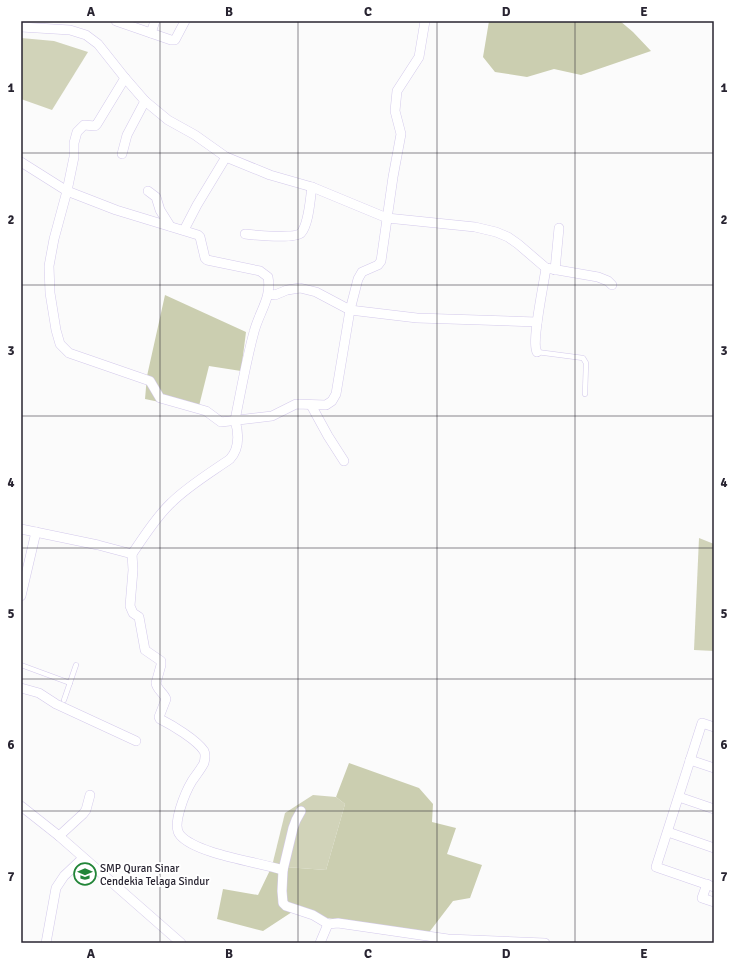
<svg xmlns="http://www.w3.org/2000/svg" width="735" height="964" viewBox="0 0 735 964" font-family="Signika,sans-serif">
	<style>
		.green { fill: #d1d3b9 }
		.forest { fill: #cbceb0 }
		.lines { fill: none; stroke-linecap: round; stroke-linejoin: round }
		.service-casing { stroke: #d3c9eb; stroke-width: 5.5 }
		.minor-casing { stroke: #d3c9eb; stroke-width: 10 }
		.service { stroke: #fff; stroke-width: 4.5 }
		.minor { stroke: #fff; stroke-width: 9 }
		.grid { fill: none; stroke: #282431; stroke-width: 1; stroke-opacity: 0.55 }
		.labels { text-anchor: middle; stroke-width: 4; stroke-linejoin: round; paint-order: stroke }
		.poi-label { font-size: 11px; fill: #282431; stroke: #fff; text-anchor: start }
		.neatline { fill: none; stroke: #282431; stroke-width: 1.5 }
		.grid-label { font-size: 13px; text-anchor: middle; font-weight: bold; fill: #282431 }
	</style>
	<rect width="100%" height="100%" fill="#fbfbfb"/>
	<g class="green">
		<polygon points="21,38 54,41 88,52 52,110 21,99"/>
		<polygon points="699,538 714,544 714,651 694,650"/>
		<polygon points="313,795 336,797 345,804 326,870 272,866 285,813"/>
	</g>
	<g class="forest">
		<polygon points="489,21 620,21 633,32 651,51 581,75 554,69 527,77 495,72 483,57"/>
		<polygon points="165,295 246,332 241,371 209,366 198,410 145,399 147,376"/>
		<polygon points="349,763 419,788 433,804 432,822 456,828 447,854 482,865 470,898 453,901 427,935 292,912 263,931 217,919 223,889 258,895 272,866 326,870 345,804 336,797"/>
	</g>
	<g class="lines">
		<g class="service-casing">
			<g id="service">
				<polyline points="537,352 583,358 586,363 585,394"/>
				<polyline points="21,665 70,683"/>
				<polyline points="64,700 76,665"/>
			</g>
		</g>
		<g class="minor-casing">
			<g id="minor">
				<polyline points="116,21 171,40 175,40 185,21"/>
				<polyline points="21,27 70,30 86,35 98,44 125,78 145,101 168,120 195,135 226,157 270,175 312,187 387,218 475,227 496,232 508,237 518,244 546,268 598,277 608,281 612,285"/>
				<polyline points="151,33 155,21"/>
				<polyline points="125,78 97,124 95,126 84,125 77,132 74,143 74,157 67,191 54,239 49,266 50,293 56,330 60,344 69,353 150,381 160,398 206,411 221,422 272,416 296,404 326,405 332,401 336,394 350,310 358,279 362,272 378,265 381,261 393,177 401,134 395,111 397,91 419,57 425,21"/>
				<polyline points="122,154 127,135 145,101"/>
				<path d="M21 162 67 191 116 210 198 235 200 237 205 258 207 260 260 271 268 277C272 298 259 312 254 332 246 361 241 391 235 420 239 434 240 448 230 459 210 473 188 486 171 503 155 518 144 537 132 554L98 545 21 529"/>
				<polyline points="148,191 156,197 160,210 170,226"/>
				<polyline points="184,230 197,205 226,157"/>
				<path d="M245 234C254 235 295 239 301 233 309 224 310 199 312 187"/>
				<polyline points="555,270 559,228"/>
				<polyline points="269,294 275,295 287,290 300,288 316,292 350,310 417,318 537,322"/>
				<path d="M537 352C531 343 544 283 546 268"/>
				<polyline points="311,405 328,436 344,461"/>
				<path d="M132 554 133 570 130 606 133 613 139 617 145 650 161 661V665L156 683C157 690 164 693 166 699L159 717 160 719C172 725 197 740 204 751 206 755 205 759 204 763 201 769 196 775 192 781 186 791 171 825 180 835 196 854 258 862 283 870"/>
				<polyline points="21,596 36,532"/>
				<polyline points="21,688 39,693 56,704 136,741"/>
				<polyline points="714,727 702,723 656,867 714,887"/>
				<polyline points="690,760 714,768"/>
				<polyline points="679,797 714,809"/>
				<polyline points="21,806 59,836 181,943"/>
				<polyline points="301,811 296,820 293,828 283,870 282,891 283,903 286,906 313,915 328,924 338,923 448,939 545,943"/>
				<polyline points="668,832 714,848"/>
				<polyline points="59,836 83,814 86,810 90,795"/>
				<polyline points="707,884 702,898 714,902"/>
				<polyline points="46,943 56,888 64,876 83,858"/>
				<polyline points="320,943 328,924"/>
			</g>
		</g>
		<use href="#service" class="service"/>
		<use href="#minor" class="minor"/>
	</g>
	<path class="grid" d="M160 21V943M298 21V943M437 21V943M575 21V943M21 153H714M21 285H714M21 416H714M21 548H714M21 679H714M21 811H714"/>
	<defs>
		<g id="school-ring" transform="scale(1.15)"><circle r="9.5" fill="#fff" stroke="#228538" stroke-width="1.5"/><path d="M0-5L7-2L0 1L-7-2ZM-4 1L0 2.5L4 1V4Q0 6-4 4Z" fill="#228538"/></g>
	</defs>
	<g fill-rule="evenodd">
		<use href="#school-ring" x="85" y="874"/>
	</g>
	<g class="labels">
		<g class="poi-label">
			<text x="100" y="872">SMP Quran Sinar<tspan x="100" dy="13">Cendekia Telaga Sindur</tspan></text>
		</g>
	</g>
	<rect width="735" height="964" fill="none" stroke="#ffffff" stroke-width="44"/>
	<rect x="22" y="22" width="691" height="920" class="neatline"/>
	<g class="grid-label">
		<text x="91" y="16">A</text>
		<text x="229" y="16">B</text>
		<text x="368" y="16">C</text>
		<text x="506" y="16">D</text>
		<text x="644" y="16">E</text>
		<text x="11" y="92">1</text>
		<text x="724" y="92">1</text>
		<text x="11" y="224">2</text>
		<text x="724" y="224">2</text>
		<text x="11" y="355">3</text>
		<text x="724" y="355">3</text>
		<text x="11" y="487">4</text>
		<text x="724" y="487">4</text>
		<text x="11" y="618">5</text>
		<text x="724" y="618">5</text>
		<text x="11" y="749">6</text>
		<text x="724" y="749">6</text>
		<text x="11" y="881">7</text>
		<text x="724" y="881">7</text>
		<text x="91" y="958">A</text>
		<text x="229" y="958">B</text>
		<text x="368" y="958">C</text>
		<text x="506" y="958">D</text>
		<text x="644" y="958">E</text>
	</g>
</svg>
